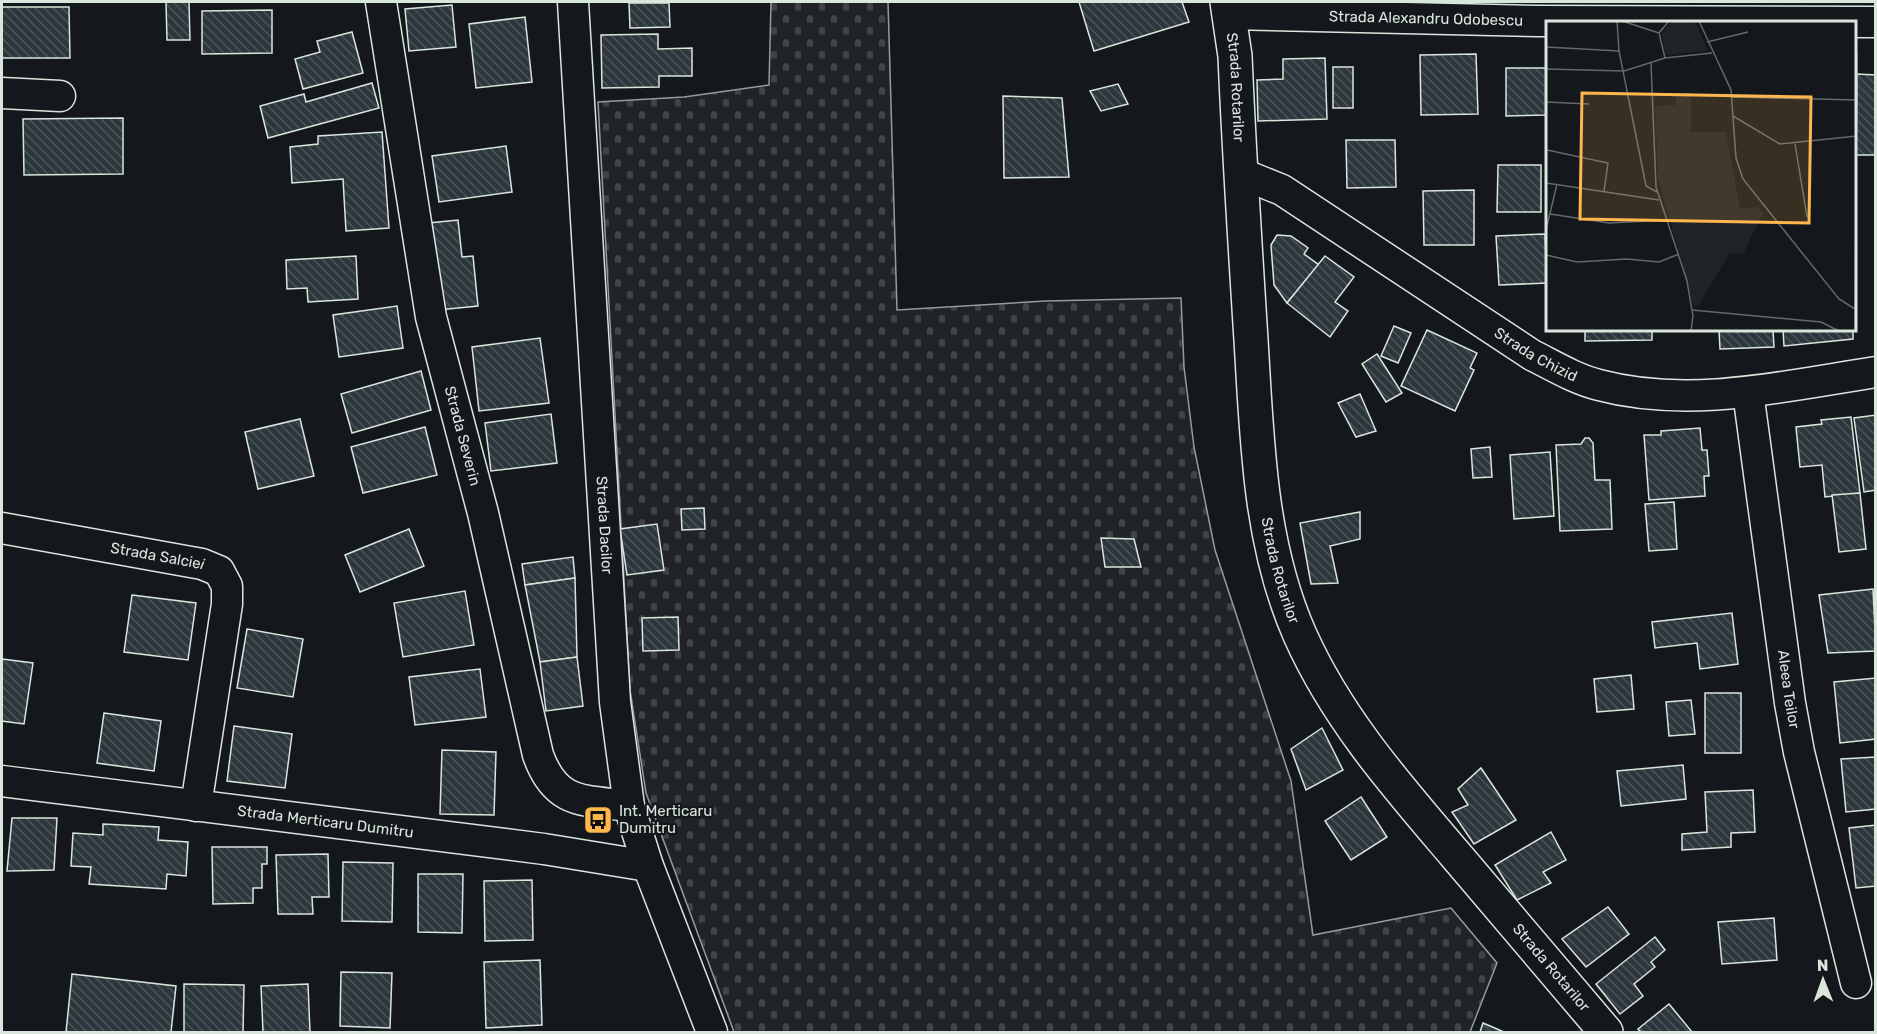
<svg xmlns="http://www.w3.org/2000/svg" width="1877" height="1034" viewBox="0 0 1877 1034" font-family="Rubik,sans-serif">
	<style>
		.cemetery { fill: url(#cemetery-stones); stroke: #939e99; stroke-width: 1.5 }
		.building { fill: url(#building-back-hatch); stroke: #d8e6dc; stroke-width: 1.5 }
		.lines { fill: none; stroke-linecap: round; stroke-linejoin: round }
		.minor-casing { stroke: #d8e6dc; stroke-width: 33 }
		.tertiary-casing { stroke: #d8e6dc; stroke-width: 36 }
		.minor { stroke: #14181c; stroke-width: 30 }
		.tertiary { stroke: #14181c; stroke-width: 33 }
		.labels { text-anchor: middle; stroke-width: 4.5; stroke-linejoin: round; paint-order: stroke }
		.street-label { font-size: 15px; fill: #d8e6dc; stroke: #14181c }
		.poi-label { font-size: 15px; fill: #d8e6dc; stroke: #14181c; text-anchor: start }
		.inset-road { fill: none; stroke: #626a69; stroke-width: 1.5 }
		.view { fill: #ffb74d; fill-opacity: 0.15; stroke: #ffb74d; stroke-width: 3 }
		.inset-edge { fill: none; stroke: #d8e6dc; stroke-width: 3 }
	</style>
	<defs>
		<pattern id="cemetery-stones" width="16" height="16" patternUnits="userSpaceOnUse" patternTransform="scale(1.5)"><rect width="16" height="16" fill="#202428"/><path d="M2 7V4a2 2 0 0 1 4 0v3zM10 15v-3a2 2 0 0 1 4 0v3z" fill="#404447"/></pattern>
		<pattern id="building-back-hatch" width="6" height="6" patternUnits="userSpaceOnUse" patternTransform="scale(1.5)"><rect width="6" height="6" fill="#2c363c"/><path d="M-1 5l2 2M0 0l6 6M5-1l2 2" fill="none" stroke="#4a5358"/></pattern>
	</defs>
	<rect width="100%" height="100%" fill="#14181c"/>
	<polygon class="cemetery" points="771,2 888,2 897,310 1045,301 1181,298 1184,367 1194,447 1215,550 1291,781 1313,935 1451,908 1497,963 1470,1032 734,1032 646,793 630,690 598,102 684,97 769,85"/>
	<g class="building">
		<polygon points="166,2 189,2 190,40 167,40"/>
		<polygon points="1079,2 1182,2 1189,22 1094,51"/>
		<polygon points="629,3 669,3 670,27 630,28"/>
		<polygon points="452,5 456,47 409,51 405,9"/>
		<polygon points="2,7 69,7 70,58 2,58"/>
		<polygon points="272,10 272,53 202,54 202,11"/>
		<polygon points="525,17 532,82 476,88 469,24"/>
		<polygon points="352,32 363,73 303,89 295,59 320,52 317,41"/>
		<polygon points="658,34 658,49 692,48 692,76 659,76 659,87 602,88 601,35"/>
		<polygon points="1476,54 1478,114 1421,115 1420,55"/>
		<polygon points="1325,58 1327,119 1258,121 1257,80 1283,79 1283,59"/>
		<rect x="1333" y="67" width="20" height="41"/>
		<polygon points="1506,68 1547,68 1547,115 1506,116"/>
		<polygon points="1857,74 1876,75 1876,155 1856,155"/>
		<polygon points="372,83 379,108 268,138 260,106 304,94 306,102"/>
		<polygon points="1118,84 1128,104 1101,111 1090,91"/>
		<polygon points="1003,96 1062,98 1069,177 1004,178"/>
		<polygon points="123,118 123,174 24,175 23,119"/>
		<polygon points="382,132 389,228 346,231 343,179 292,183 290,147 318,144 318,136"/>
		<polygon points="1346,140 1395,140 1396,187 1347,188"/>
		<polygon points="506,146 512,192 439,202 432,156"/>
		<polygon points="1498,165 1541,165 1541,212 1497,212"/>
		<polygon points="1474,190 1474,245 1424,245 1423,191"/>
		<polygon points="458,220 462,257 473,256 478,306 438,310 429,223"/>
		<polygon points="1545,234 1547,283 1499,285 1496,236"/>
		<polygon points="1277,235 1291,236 1308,248 1304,254 1319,265 1287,303 1274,285 1271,245"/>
		<polygon points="356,256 358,299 308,302 307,288 287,289 286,260"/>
		<polygon points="1325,256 1354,277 1335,302 1348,311 1330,337 1287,303"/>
		<polygon points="397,306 403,348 339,357 333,315"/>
		<polygon points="1394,326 1411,333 1398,363 1381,356"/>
		<polygon points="1427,330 1477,353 1470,368 1474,370 1455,411 1401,386"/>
		<polygon points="1585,330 1652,330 1652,340 1585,341"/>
		<polygon points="1719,330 1773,330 1774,347 1720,349"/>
		<polygon points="1783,330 1853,330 1853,339 1784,346"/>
		<polygon points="540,338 549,403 479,411 472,347"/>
		<polygon points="1377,354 1402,393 1386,402 1362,364"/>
		<polygon points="421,371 431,410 352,433 341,394"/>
		<polygon points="1360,394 1376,431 1356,437 1338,403"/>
		<polygon points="551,414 557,463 491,471 485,423"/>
		<polygon points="1876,415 1876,490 1864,492 1854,418"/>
		<polygon points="1851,417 1860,493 1825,497 1822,465 1800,467 1796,427 1822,424 1821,420"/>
		<polygon points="300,419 314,476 258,489 245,432"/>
		<polygon points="425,427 437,475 363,493 351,447"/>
		<polygon points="1700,428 1702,450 1707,450 1709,476 1704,476 1705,496 1649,500 1644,435 1661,435 1661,431"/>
		<polygon points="1585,438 1589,438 1593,443 1595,480 1610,480 1612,529 1560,531 1556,445 1581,444"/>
		<polygon points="1490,447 1492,477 1473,478 1471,449"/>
		<polygon points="1550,452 1554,516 1514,519 1510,455"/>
		<polygon points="1860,493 1866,549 1839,552 1832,495"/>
		<polygon points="1674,502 1677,549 1649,551 1645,504"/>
		<polygon points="704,508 705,529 682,530 681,509"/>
		<polygon points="1360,512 1360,539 1330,546 1338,583 1311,584 1300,523"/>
		<polygon points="657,524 664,570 627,575 620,529"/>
		<polygon points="409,529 424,566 360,592 345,555"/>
		<polygon points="1101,538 1134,539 1141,567 1105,567"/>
		<polygon points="573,557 575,578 525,585 522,564"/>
		<polygon points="575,578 577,657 540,662 525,585"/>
		<polygon points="1873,589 1876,651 1828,653 1819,595"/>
		<polygon points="465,591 474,645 403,657 394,603"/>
		<polygon points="132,595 196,603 188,660 124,652"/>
		<polygon points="1732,613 1738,664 1700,669 1697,643 1655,648 1652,622"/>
		<polygon points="678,617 679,650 643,651 642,618"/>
		<polygon points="247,629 303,639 293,697 237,688"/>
		<polygon points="577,657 583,706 546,711 540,662"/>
		<polygon points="2,659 33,663 24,724 2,721"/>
		<polygon points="480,669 486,717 415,725 409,677"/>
		<polygon points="1631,675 1634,709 1597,712 1594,679"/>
		<polygon points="1876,678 1876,739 1840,743 1834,682"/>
		<rect x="1705" y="693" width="36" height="60"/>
		<polygon points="1691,700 1695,734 1669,736 1666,702"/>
		<polygon points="104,713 161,721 154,771 97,763"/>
		<polygon points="234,726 292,734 285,788 227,781"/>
		<polygon points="1322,728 1343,770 1306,790 1291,749"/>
		<polygon points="442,750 496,752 494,815 440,814"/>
		<polygon points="1876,757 1876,809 1846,812 1841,759"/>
		<polygon points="1683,765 1686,799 1621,806 1617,771"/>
		<polygon points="1481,768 1516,820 1474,844 1452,812 1468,805 1458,789"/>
		<polygon points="1753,790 1755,832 1731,833 1731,847 1682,850 1682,834 1707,832 1705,792"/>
		<polygon points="1361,797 1387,837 1351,860 1325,821"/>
		<polygon points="12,818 57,818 54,870 7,871"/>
		<polygon points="103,824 159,827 158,840 188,842 186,876 167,874 166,889 89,884 91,867 71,866 73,833 103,835"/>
		<polygon points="1876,825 1876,886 1856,888 1849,828"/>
		<polygon points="1551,832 1566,860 1543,872 1551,883 1517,900 1495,865"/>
		<polygon points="212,847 267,847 267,864 262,864 262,888 253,888 253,903 213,904"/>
		<polygon points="328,854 329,897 312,897 313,914 278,914 276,855"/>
		<polygon points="343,862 393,863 392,922 342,921"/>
		<polygon points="418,874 463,874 462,933 418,932"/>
		<polygon points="532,880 533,940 485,941 484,881"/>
		<polygon points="1608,907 1629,934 1586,967 1562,939"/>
		<polygon points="1774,918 1777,960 1722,964 1718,922"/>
		<polygon points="1655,937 1665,950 1651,962 1655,967 1634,984 1643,996 1620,1014 1596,984"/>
		<polygon points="540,960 542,1025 486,1028 484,962"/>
		<polygon points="341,972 392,973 390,1028 340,1026"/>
		<polygon points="72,974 176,986 171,1032 66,1032"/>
		<polygon points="184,984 244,985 243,1032 184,1032"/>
		<polygon points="308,984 310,1032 263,1032 261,986"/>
		<polygon points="1669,1004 1692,1032 1641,1032 1638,1029"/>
		<polygon points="1483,1023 1504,1032 1480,1032"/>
	</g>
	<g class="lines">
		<g class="minor-casing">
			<g id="minor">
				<path id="s1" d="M381 2 431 317 483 513 538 755C556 805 583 800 629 806"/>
				<path id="s2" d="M573 2 615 702 629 806 648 866 712 1032"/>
				<path id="s3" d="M1230 14 1539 21 1876 22"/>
				<polyline points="2,93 60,96"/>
				<path id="s4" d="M1240 173 1282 190 1532 355C1554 366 1575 379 1599 385 1689 409 1785 386 1876 372"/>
				<path id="s5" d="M1748 392 1790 703 1799 752 1856 983"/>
				<path id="s6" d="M2 528 202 564 219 571 227 586V604L196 806"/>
				<path id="s7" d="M2 781 544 849 648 866"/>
			</g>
		</g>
		<g class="tertiary-casing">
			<g id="tertiary">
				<path id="s8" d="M1227 2 1235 56C1239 151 1245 245 1251 340 1257 438 1259 543 1300 635 1337 718 1396 785 1454 853 1505 913 1556 973 1606 1032"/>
			</g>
		</g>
		<use href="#minor" class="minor"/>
		<use href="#tertiary" class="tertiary"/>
	</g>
	<defs>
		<g id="bus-square" transform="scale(1.5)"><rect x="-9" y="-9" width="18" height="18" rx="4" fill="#ffb74d" stroke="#14181c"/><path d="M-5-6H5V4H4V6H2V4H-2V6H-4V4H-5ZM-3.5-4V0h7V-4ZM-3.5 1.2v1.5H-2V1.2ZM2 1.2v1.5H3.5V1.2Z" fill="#111"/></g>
	</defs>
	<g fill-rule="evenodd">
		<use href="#bus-square" x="598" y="820"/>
	</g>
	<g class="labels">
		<g class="street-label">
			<text dy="5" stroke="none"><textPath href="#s3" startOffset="196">Strada Alexandru Odobescu</textPath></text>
			<text dy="5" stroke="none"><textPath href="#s8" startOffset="86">Strada Rotarilor</textPath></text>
			<text dy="5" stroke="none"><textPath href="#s4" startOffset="348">Strada Chizid</textPath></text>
			<text dy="5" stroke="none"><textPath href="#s1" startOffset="442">Strada Severin</textPath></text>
			<text dy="5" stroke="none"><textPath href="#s2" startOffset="524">Strada Dacilor</textPath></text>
			<text dy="5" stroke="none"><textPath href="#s6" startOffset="158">Strada Salciei</textPath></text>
			<text dy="5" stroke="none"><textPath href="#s8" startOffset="572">Strada Rotarilor</textPath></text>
			<text dy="5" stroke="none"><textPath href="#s5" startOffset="300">Aleea Teilor</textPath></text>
			<text dy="5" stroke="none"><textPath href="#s7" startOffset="326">Strada Merticaru Dumitru</textPath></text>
			<text dy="5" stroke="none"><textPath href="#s8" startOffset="1058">Strada Rotarilor</textPath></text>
		</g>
		<g class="poi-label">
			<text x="619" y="816">Int. Merticaru<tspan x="619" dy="17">Dumitru</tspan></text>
		</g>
	</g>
	<g transform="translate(1546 21)">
		<rect width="310" height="310" fill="#14181c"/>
		<path d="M126 0H149L162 30 119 34 116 12ZM130 72H145V111H180L194 188 211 186 217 192 197 233 184 232 152 285H148L112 157 109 85 130 84Z" fill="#202428"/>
		<path class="inset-road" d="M71 0 73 30 100 165 111 171M76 0 113 12M153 0 185 69 190 137 197 158 293 278 309 288M161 21 202 11M0 26 73 30M119 37 113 12 123 0M105 42 110 166 141 260 147 295 145 310M0 48 78 50 119 37 166 32M186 76 310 79M0 81 43 83M187 95 234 123 311 115M249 123 261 196M1 129 62 142 58 170M0 162 113 179M4 193 63 202 121 199M0 209 11 163M0 234 31 241 81 238 113 241 133 233M146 289 275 301 293 310M309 310 311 32"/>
		<path class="view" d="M36 72 265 76 263 202 34 198Z"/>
		<rect width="310" height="310" class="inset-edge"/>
	</g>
	<rect width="1877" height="1034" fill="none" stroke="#d8e6dc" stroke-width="6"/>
	<g transform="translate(1823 980) rotate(359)" stroke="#14181c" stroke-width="4.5" paint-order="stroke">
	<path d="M0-4.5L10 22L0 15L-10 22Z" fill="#d8e6dc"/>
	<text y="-9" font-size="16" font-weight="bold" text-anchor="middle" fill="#d8e6dc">N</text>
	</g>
</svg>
